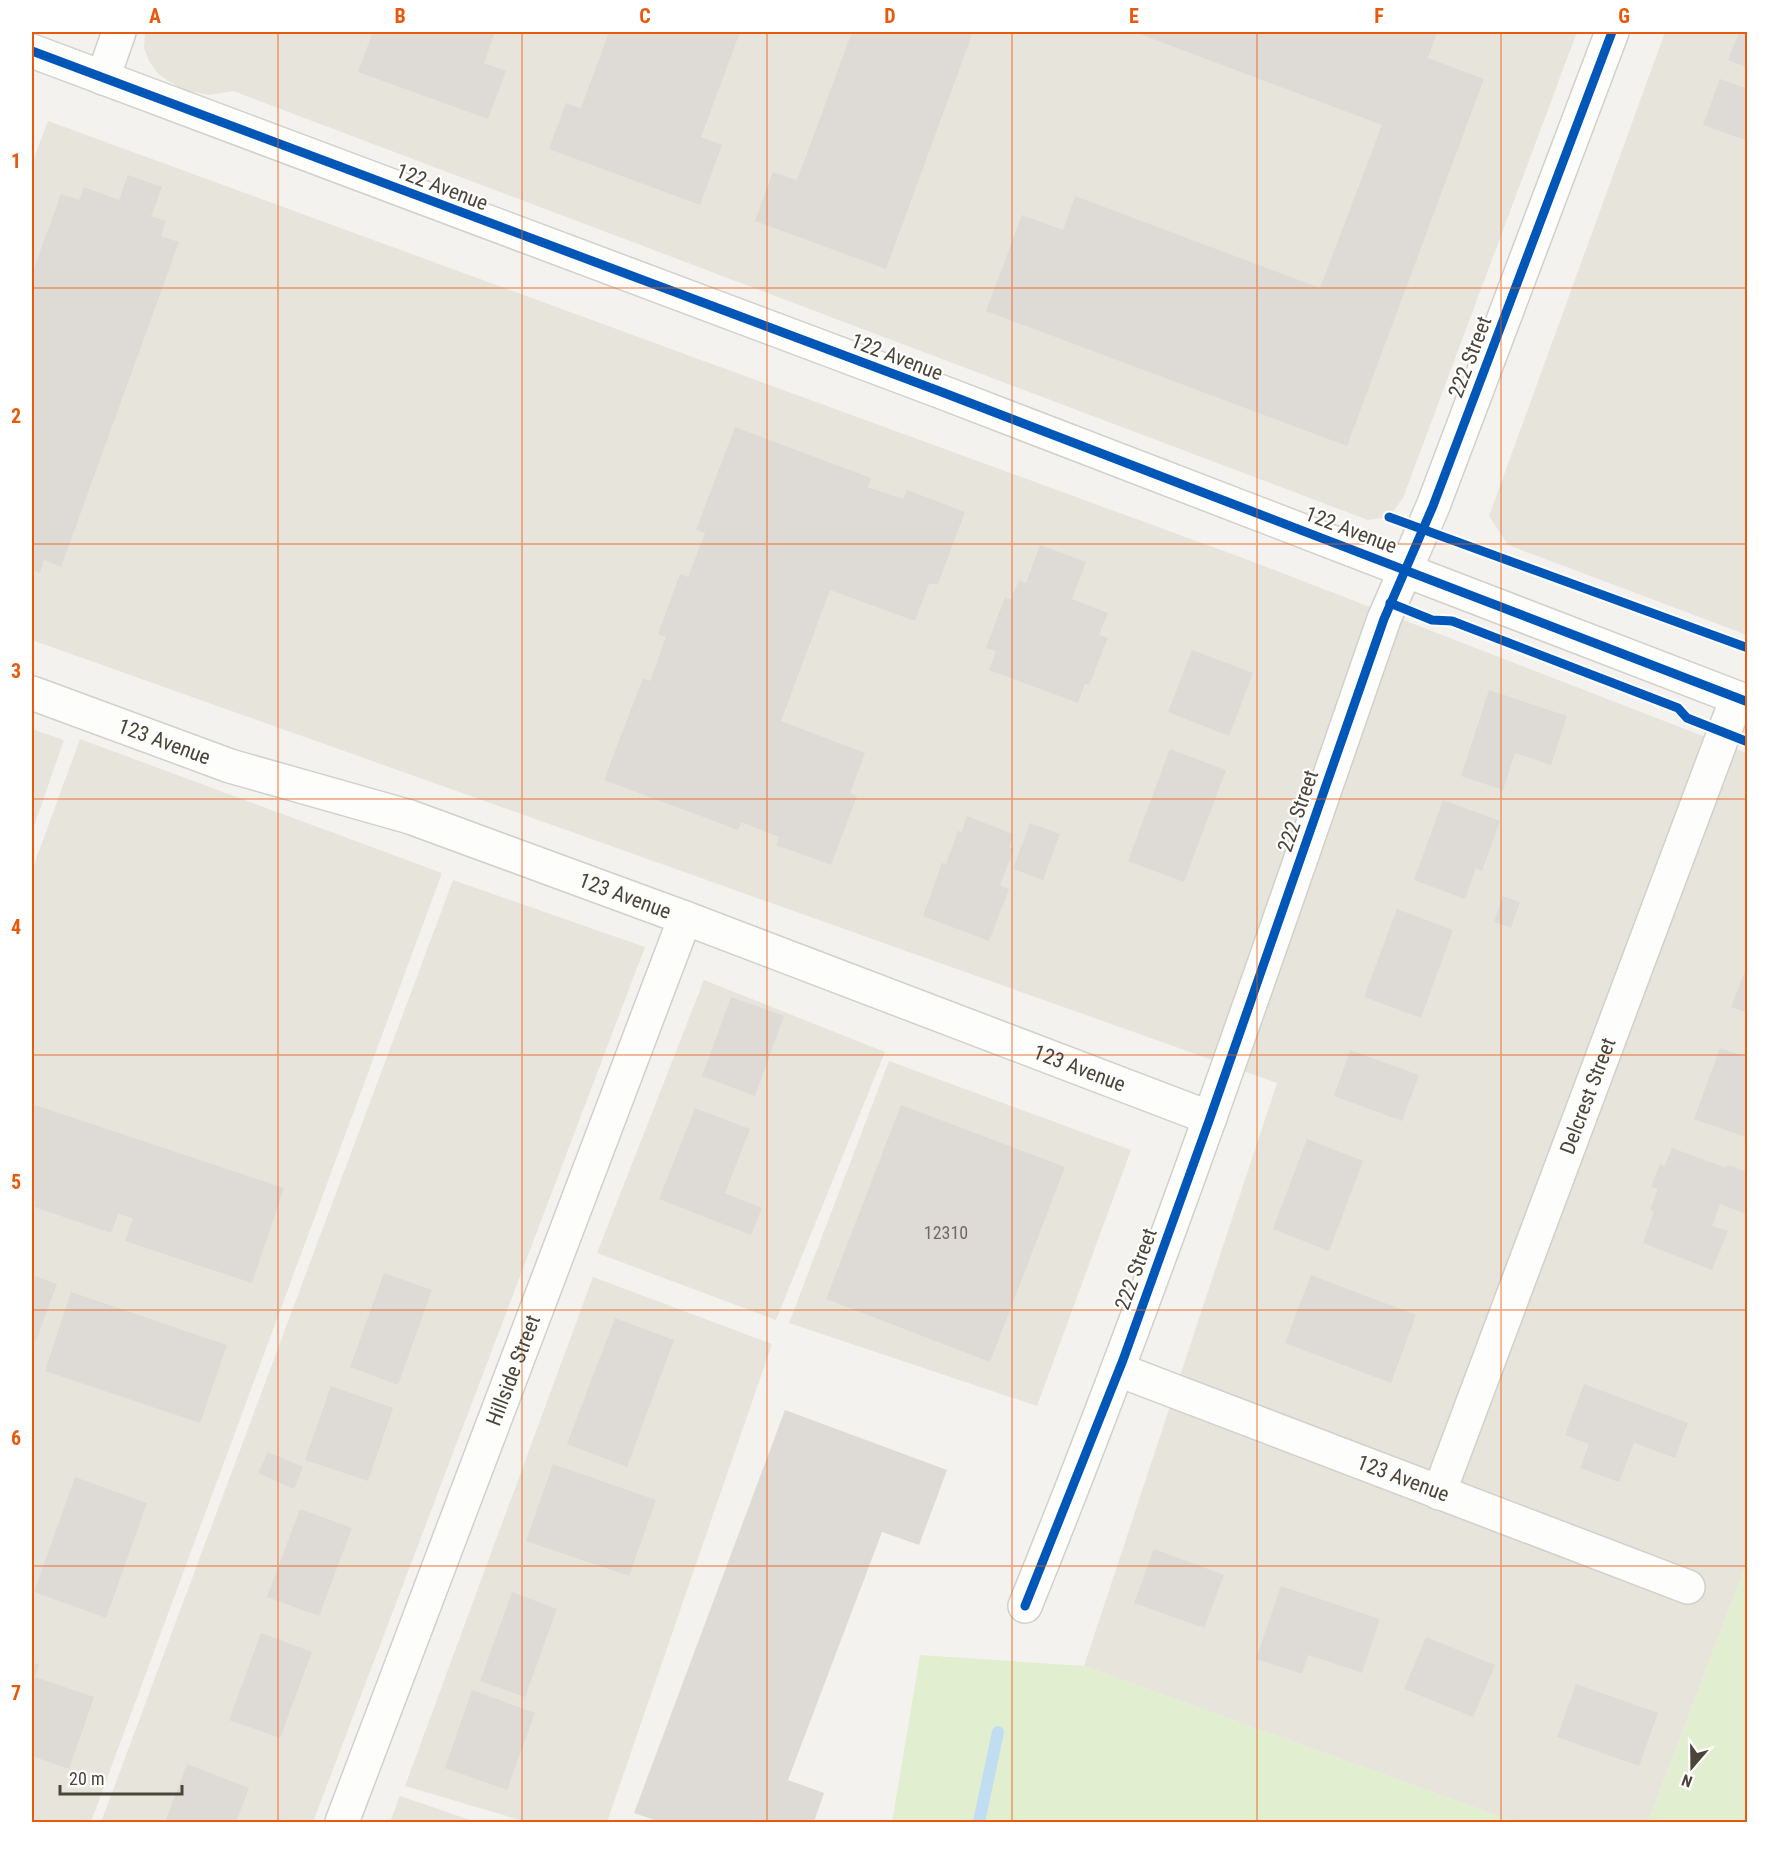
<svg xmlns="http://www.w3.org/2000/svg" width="1779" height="1854" viewBox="0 0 1779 1854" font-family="'Roboto Condensed',sans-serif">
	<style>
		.residential { fill: #e7e4dc }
		.green { fill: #e1eecf }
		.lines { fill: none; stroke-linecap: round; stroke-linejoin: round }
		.stream { stroke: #c0ddf1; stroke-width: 12 }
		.building { fill: #dedbd6 }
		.minor-casing { stroke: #d2d0cb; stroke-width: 36 }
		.tertiary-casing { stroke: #d2d0cb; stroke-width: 36 }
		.minor { stroke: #fdfdfc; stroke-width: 33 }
		.tertiary { stroke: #fdfdfc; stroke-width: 33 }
		.cycleway-casing { stroke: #fff; stroke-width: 13 }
		.cycleway { stroke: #0057b8; stroke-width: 9 }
		.grid { fill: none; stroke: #e8590c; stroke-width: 1.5; stroke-opacity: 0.55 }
		.labels { text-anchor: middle; stroke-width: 4.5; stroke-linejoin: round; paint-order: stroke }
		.number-label { font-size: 18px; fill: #706a61 }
		.street-label { font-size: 21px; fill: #4b4439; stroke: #fff }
		.neatline { fill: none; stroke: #e8590c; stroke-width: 2 }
		.grid-label { font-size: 20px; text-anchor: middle; font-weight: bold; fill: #e8590c }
	</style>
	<rect width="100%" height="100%" fill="#f4f2ee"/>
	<g class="residential">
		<polygon points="145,32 1577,32 1403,498 1389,517 1368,520 233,91 209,95 183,90 158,74 149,61 144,48"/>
		<polygon points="1665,32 1747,32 1747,635 1508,545 1489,516"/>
		<polygon points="48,121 1251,561 1747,753 1747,1562 1648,1822 1515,1822 1084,1666 1277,1083 32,640 32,163"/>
		<polygon points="32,729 64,740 32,832"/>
		<polygon points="80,739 442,873 91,1822 32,1822 32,870"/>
		<polygon points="453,880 645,947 313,1822 101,1822"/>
		<polygon points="704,980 885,1052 776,1320 597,1253"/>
		<polygon points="889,1061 1131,1150 1037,1406 789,1323"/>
		<polygon points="593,1277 772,1344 607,1822 527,1822 405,1786"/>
		<polygon points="400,1796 476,1822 390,1822"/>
	</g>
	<g class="green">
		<polygon points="1747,1562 1747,1822 1648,1822"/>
		<polygon points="920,1655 1084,1666 1515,1822 892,1822"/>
	</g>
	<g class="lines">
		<polyline class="stream" points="979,1822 998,1732"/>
	</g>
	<g class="building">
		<polygon points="373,32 495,32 484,63 506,71 488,119 358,72"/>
		<polygon points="609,32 740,32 701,137 722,145 700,205 549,149 566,103 581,108"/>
		<polygon points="852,32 973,32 886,269 755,221 773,172 797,180"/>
		<polygon points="1134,32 1437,32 1428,58 1484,79 1347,446 986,311 1022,215 1063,230 1075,196 1320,288 1382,125"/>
		<polygon points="1739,32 1748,32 1748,68 1728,60"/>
		<polygon points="1720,79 1748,89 1748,141 1703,125"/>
		<polygon points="128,175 162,187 151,216 166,221 161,236 179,242 61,567 44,560 40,573 32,570 32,274 61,194 79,200 84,187 119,200"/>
		<polygon points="735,427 871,478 868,487 903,499 907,490 965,512 938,584 929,584 915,621 830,590 781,721 865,753 850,793 857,796 831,865 776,845 779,837 741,822 738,830 604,780 643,678 650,681 666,637 658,634 680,574 688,577 705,533 696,530"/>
		<polygon points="1040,545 1086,562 1072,599 1108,613 1099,635 1108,638 1089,685 1085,684 1078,703 989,670 996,651 986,648 1005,597 1011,599 1019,580 1026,583"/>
		<polygon points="1192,650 1253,673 1229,736 1168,712"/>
		<polygon points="1489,690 1567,716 1551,765 1515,753 1503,790 1461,776"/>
		<polygon points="1170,749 1226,770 1184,882 1128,861"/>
		<polygon points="1443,800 1500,821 1482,871 1476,868 1465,899 1414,880"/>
		<polygon points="967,816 1013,834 1009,847 1014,849 1000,885 1009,889 989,941 923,916 942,863 946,864 958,831 962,832"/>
		<polygon points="1030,823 1060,834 1043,880 1013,869"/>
		<polygon points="1503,896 1520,902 1511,928 1494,922"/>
		<polygon points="1397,909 1453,930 1421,1018 1364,997"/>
		<polygon points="1747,966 1748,966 1748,1013 1731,1007"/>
		<polygon points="731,997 784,1016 755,1096 702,1076"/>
		<polygon points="1720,1048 1748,1058 1748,1138 1694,1119"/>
		<polygon points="1350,1050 1419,1075 1402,1121 1334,1096"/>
		<polygon points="32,1104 284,1188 252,1283 125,1241 133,1218 118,1214 111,1233 34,1207 36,1202 32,1200"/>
		<polygon points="901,1105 1065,1167 990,1362 826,1299"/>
		<polygon points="695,1108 750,1129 725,1193 762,1208 751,1235 659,1199"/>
		<polygon points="1307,1139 1363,1161 1329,1251 1273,1229"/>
		<polygon points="1672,1148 1726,1168 1728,1165 1748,1172 1746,1214 1720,1204 1712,1226 1728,1231 1712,1270 1643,1243 1654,1212 1650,1210 1658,1189 1651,1187 1660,1164 1664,1167"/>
		<polygon points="384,1273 432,1290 398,1385 350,1367"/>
		<polygon points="32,1275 57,1284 32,1351"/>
		<polygon points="1311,1275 1416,1315 1391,1383 1285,1343"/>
		<polygon points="71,1292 227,1345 200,1423 45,1371"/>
		<polygon points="615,1318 674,1340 627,1467 567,1444"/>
		<polygon points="1584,1384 1688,1423 1675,1458 1634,1443 1619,1482 1580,1468 1589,1444 1565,1435"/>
		<polygon points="331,1386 393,1408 368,1481 305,1460"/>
		<polygon points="785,1410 947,1470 919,1545 882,1532 788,1780 824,1793 814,1822 660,1822 634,1813"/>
		<polygon points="268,1452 303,1467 294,1489 258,1473"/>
		<polygon points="553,1464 656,1500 629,1576 526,1541"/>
		<polygon points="75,1477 147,1503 106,1618 34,1592"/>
		<polygon points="300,1509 352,1528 319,1616 267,1597"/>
		<polygon points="1154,1549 1224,1575 1204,1628 1134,1603"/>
		<polygon points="1281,1586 1380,1619 1362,1673 1308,1655 1302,1674 1256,1659"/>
		<polygon points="512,1592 557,1609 525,1697 480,1681"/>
		<polygon points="261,1633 312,1652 280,1738 229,1720"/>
		<polygon points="1426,1637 1495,1665 1473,1717 1404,1689"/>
		<polygon points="32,1662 39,1665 35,1677 94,1697 69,1769 32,1756"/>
		<polygon points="1576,1684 1658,1713 1639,1766 1557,1737"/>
		<polygon points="472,1690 535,1713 507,1790 445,1768"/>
		<polygon points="187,1764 249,1788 236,1822 165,1822"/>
	</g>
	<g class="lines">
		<g class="minor-casing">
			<g id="minor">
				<polyline points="103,78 119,32"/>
				<path id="s1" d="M32 693 230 766 410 817 685 918 1210 1118"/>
				<path id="s2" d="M1119 1370 1688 1587"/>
				<path id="s3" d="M1439 1493 1737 698"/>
				<path d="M1025 1606C1157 1281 1269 950 1384 619L1405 571"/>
				<path id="s4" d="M342 1822 685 918"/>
			</g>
		</g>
		<g class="tertiary-casing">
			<g id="tertiary">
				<polyline points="32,51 939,391 1748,702"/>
				<polyline points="1405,571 1433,506 1612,32"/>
			</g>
		</g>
		<use href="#minor" class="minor"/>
		<use href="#tertiary" class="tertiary"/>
		<g class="cycleway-casing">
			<g id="cycleway">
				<polyline points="32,51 939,391 1748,702"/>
				<polyline points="1389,517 1748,648"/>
				<polyline points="1390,603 1432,620 1452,621 1678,708 1687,718 1748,742"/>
				<polyline points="1025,1606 1123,1360 1210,1118 1384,619 1433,506 1612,32"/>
			</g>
		</g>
		<use href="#cycleway" class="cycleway"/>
	</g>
	<path class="grid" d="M278 32V1822M522 32V1822M767 32V1822M1012 32V1822M1257 32V1822M1501 32V1822M32 288H1748M32 544H1748M32 799H1748M32 1055H1748M32 1310H1748M32 1566H1748"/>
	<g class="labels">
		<g class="number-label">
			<text x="946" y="1239">12310</text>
		</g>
		<g class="street-label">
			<text transform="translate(442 187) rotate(21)" y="7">122 Avenue</text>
			<text transform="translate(897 357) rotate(21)" y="7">122 Avenue</text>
			<text transform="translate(1470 357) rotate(-69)" y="7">222 Street</text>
			<text transform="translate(1351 530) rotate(21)" y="7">122 Avenue</text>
			<text dy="7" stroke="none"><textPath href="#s1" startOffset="141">123 Avenue</textPath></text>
			<text transform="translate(1298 811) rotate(-71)" y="7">222 Street</text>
			<text dy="7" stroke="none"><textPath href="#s1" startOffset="627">123 Avenue</textPath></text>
			<text dy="7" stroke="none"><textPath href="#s1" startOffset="1113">123 Avenue</textPath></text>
			<text dy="7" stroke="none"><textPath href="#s3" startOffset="424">Delcrest Street</textPath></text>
			<text transform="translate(1136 1269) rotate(-70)" y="7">222 Street</text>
			<text dy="7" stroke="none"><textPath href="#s4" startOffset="483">Hillside Street</textPath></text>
			<text dy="7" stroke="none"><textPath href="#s2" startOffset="304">123 Avenue</textPath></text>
		</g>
	</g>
	<rect width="1779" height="1854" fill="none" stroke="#ffffff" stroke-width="66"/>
	<g transform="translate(1692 1767) rotate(200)" stroke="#ffffff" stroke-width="4.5" paint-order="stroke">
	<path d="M0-4.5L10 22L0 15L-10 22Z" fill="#4b4439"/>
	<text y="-9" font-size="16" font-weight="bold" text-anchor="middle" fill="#4b4439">N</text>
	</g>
	<path d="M60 1785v9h122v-9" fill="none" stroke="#4b4439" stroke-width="3"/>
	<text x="69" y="1785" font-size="18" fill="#4b4439" stroke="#ffffff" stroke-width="4.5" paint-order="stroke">20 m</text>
	<rect x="33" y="33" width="1713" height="1788" class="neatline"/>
	<g class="grid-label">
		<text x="155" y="23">A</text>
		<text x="400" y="23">B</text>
		<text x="645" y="23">C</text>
		<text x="890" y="23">D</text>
		<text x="1134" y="23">E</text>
		<text x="1379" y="23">F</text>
		<text x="1624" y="23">G</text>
		<text x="16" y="168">1</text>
		<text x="16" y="423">2</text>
		<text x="16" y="678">3</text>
		<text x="16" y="934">4</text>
		<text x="16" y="1189">5</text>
		<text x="16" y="1445">6</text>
		<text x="16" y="1700">7</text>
	</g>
</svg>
